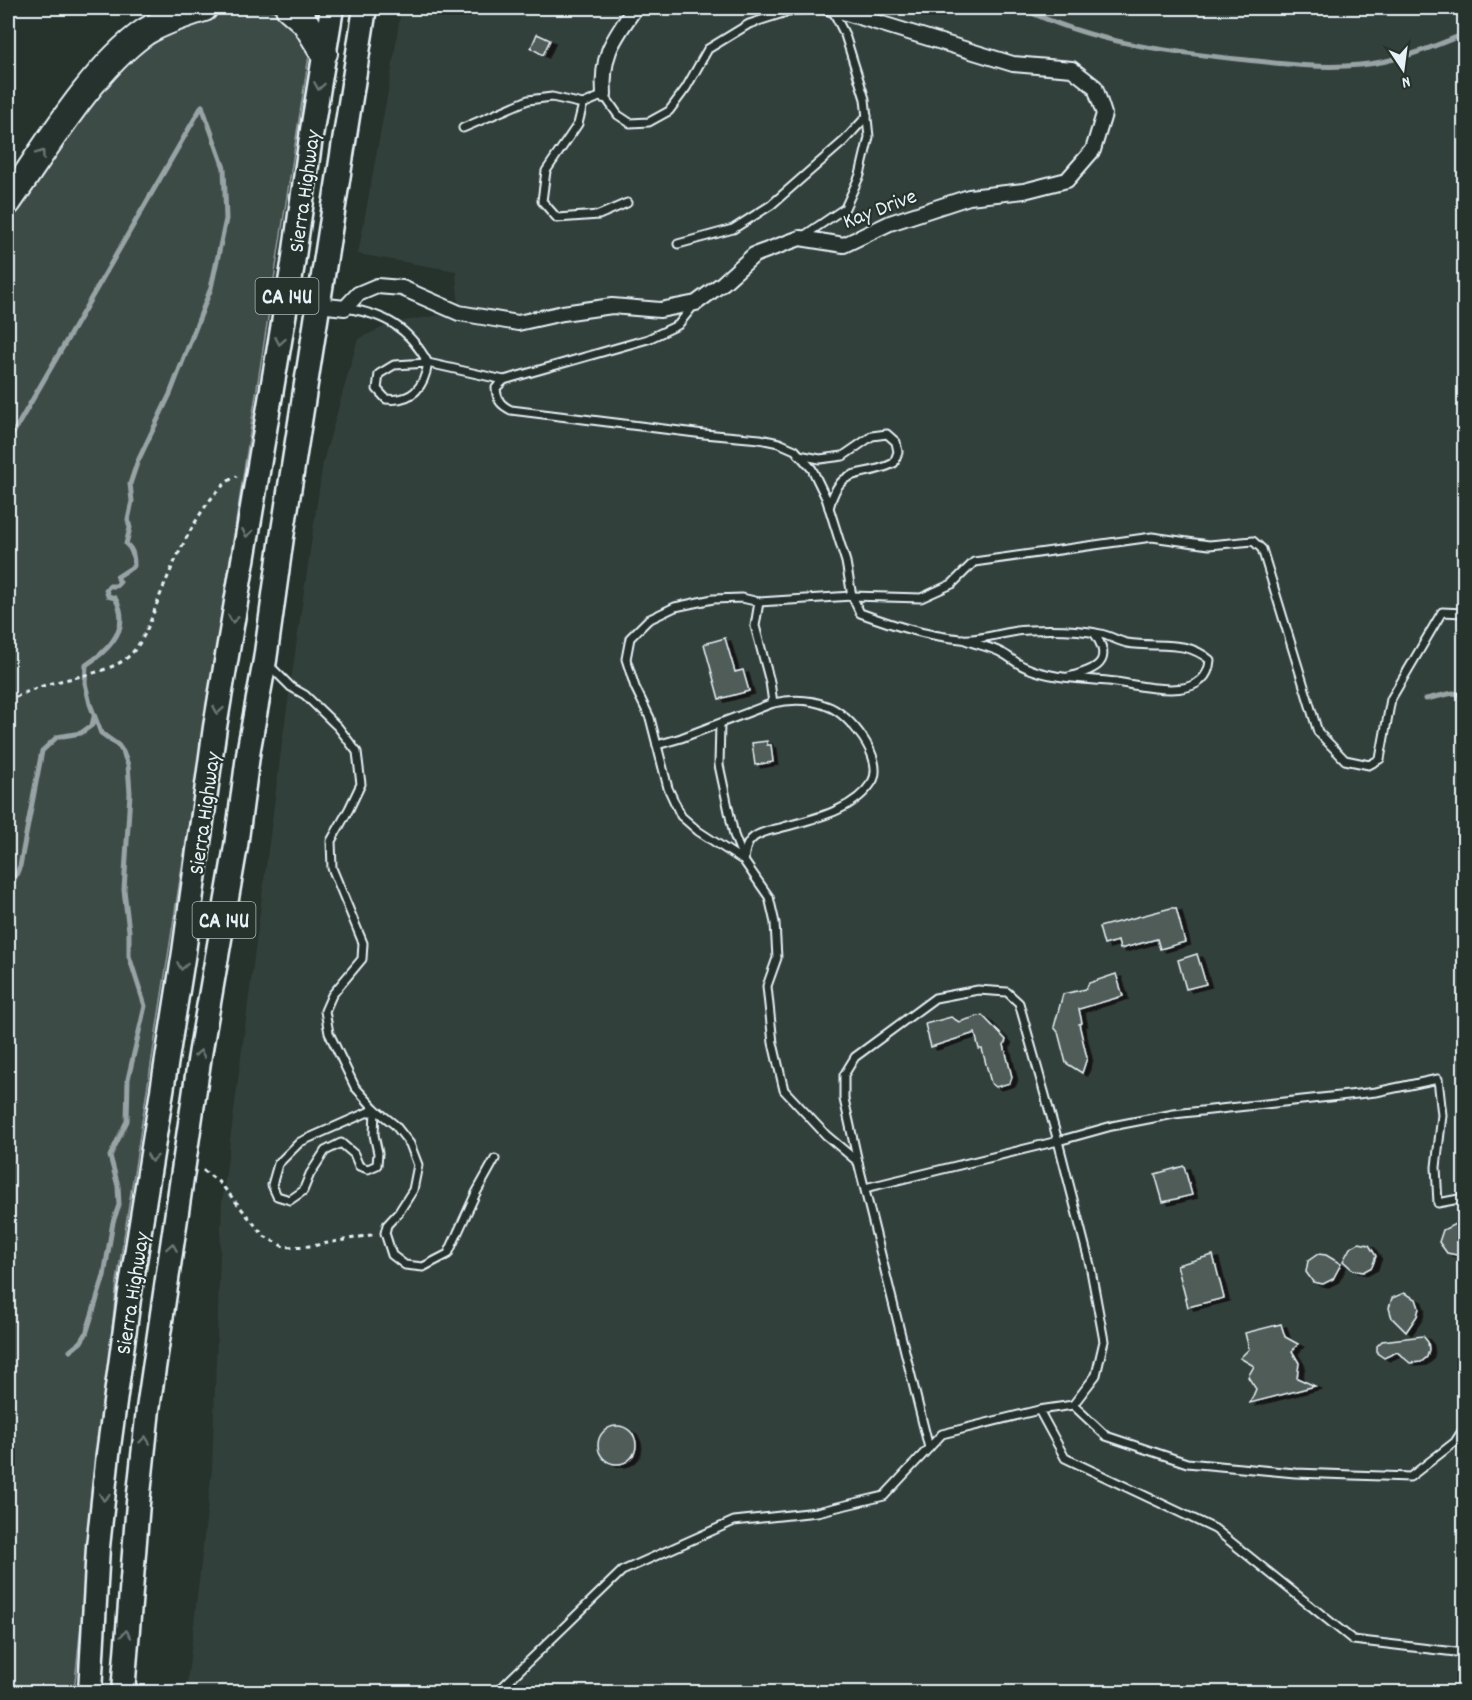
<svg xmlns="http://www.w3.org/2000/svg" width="1472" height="1700" viewBox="0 0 1472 1700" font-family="Dekko,sans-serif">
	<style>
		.built { fill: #333f3a }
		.green { fill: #3e4b47; stroke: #939ea0; stroke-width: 1.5 }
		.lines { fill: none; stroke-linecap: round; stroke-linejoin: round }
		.stream { stroke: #98a3a5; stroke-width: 5 }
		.building { fill: #505c59; stroke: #e8f1f8; stroke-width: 1.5; filter: url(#shadow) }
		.lane-casing { stroke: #e8f1f8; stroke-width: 11 }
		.street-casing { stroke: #e8f1f8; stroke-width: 18 }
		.primary-casing { stroke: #e8f1f8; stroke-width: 27 }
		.highway-casing { stroke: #e8f1f8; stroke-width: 30 }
		.path { stroke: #e8f1f8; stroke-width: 3; stroke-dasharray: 4.5 4.5; stroke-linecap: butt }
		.lane { stroke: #26332d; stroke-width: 7 }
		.street { stroke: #26332d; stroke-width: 14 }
		.primary { stroke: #26332d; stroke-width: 22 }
		.highway { stroke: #26332d; stroke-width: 26 }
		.oneway { stroke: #6a7674 }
		.labels { text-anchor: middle; stroke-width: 4.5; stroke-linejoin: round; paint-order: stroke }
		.shield { fill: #26332d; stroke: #aeb8bb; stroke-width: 1.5 }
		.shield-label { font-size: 21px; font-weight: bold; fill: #e8f1f8 }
		.street-label { font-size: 22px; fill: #e8f1f8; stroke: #26332d }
	</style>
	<defs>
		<filter id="shadow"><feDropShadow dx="5.5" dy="3" stdDeviation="0" flood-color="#0009"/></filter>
	</defs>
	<rect width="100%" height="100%" fill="#26332d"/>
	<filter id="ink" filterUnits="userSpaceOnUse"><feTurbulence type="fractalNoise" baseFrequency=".0167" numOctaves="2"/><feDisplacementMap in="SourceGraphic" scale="12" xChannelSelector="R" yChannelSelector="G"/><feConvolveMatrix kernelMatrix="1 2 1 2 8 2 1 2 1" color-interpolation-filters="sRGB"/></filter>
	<g filter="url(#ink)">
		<polygon class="built" points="401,8 1464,8 1464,1692 186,1692 212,1469 222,1203 283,736 323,462 358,339 392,323 459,312 456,271 358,254 393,64"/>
		<polygon class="green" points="260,8 286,13 304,37 309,56 117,1282 74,1692 8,1692 8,221 91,103 137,54 167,35 218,14"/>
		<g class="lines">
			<g class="stream">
				<path d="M1022 8C1091 43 1170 52 1247 60 1284 64 1322 69 1360 65 1396 62 1431 48 1464 34"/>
				<polyline points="8,442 202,106"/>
				<polyline points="1426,699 1453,693 1464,695"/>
				<polyline points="8,893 20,866 42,751 57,737 81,733 92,725 94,717"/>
				<path d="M70 1351 81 1342 86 1334 104 1276 113 1222 119 1205 118 1186 110 1156 127 1121 128 1079 145 1006 129 956V931L124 890 130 793 128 765 123 752 118 745 101 733 90 704 85 683 86 665C109 650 132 627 115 598L108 596 106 590 109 586H116L120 582 117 577 134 566C134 557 133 549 126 544L130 528 128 520 132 501 130 484 137 463 170 394 211 288 226 219 224 168 202 106"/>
			</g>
		</g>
		<g class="building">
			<polygon points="537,34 550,40 543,55 531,48"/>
			<polygon points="725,638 735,672 743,670 749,691 719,699 704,644"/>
			<polygon points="767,741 767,745 771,745 773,762 755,765 752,743"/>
			<polygon points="1171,908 1176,908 1185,942 1160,949 1157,939 1120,949 1118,941 1104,945 1099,927"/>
			<polygon points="1197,954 1206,984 1186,989 1178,960"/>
			<polygon points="1116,974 1123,996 1079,1009 1082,1023 1079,1024 1087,1058 1082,1073 1066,1063 1058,1032 1054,1027 1063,994 1086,989 1089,983"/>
			<polygon points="982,1015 1006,1040 1004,1045 1012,1077 1010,1083 996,1087 991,1083 982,1049 979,1049 975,1033 931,1047 925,1024 951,1017 959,1022"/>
			<polygon points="1184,1166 1192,1195 1163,1202 1155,1174"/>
			<polygon points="1455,1224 1464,1228 1464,1252 1457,1255 1447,1253 1439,1242 1443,1230"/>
			<polygon points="1359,1243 1369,1245 1376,1256 1372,1267 1363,1272 1353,1270 1343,1261 1350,1248"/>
			<polygon points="1318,1254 1326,1255 1341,1264 1333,1279 1323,1284 1313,1282 1306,1272 1308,1261"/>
			<polygon points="1213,1255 1224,1298 1188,1307 1177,1265"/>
			<polygon points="1404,1293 1416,1299 1419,1308 1417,1316 1406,1332 1392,1318 1389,1308 1392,1298"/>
			<polygon points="1281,1324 1285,1337 1298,1344 1292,1351 1299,1363 1297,1378 1315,1386 1250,1403 1256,1389 1248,1377 1254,1366 1240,1358 1249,1349 1245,1333"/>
			<polygon points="1423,1336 1428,1342 1429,1350 1427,1357 1421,1362 1410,1363 1397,1352 1384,1358 1377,1353 1377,1346 1382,1341"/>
			<circle cx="617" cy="1445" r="19"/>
		</g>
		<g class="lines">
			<g class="lane-casing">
				<g id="lane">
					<polyline points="463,128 528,100 552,97 583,104"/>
					<polyline points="627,203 599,215 557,218 542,201 546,171 578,124 583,104 604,95 618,115 630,123 649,122 669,111 686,88 708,49 749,24 793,10 832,9 845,35 865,99 869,137 860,175 845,208 802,237"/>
					<polyline points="678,244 733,229 771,205 844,141 867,116"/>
					<path d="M694 305 678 325 648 339 504 380 496 388C497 401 501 405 511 410L704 434 760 439 779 443 795 450 812 469 826 498 846 562 852 596 860 613C893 625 926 636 961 639 983 641 1007 630 1029 630 1053 629 1078 629 1101 634 1110 636 1118 641 1127 643 1158 648 1185 639 1210 660 1207 704 1143 686 1116 682 1086 678 1054 680 1025 667 1017 664 1010 657 1002 653 990 646 976 645 963 639"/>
					<path d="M345 308C385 314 408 327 428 363 424 388 412 402 386 399L377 389 379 374 394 365 428 363 504 380"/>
					<path d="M799 455 820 459 843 456 872 436 887 434 896 442 898 452 894 463C861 480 841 462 829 508"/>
					<polyline points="759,602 755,626 770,682 773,703"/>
					<polyline points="268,664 291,687 305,695 338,727 357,752 361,784 349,809 331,841 332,868 363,943 362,959 332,995 325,1011 329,1033 355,1087 375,1109 395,1125 410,1144 418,1165 413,1190 399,1212 387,1225 385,1233 392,1255 405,1265 423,1267 448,1254 476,1193 495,1159"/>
					<path d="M1068 677C1096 670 1115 662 1094 633"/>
					<polyline points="720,724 719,765 734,835 743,858"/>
					<path d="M657 745 681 738 773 703C791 699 810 699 827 706 849 713 886 759 872 782 853 812 811 819 780 828 772 830 761 832 754 837 746 843 745 851 744 861"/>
					<polygon points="375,1109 374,1135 378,1153 377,1165 368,1169 359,1166 354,1154 341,1143 325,1151 310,1174 303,1191 290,1200 277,1196 272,1185 278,1164 300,1142"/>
					<polyline points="858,1162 844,1099 844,1075 855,1057 935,998 978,990 1007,992 1019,1003 1058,1141 1112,1126 1174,1114 1376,1092 1438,1079 1442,1115 1436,1167 1438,1203 1464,1198"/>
					<polyline points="865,1188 1058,1141 1090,1265 1104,1341 1096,1375 1073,1405"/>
					<polyline points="1464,1428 1455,1442 1410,1477 1295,1473 1187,1463 1106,1436 1073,1405 1039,1410 1065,1458 1215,1529 1353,1640 1464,1653"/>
					<polyline points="929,1448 858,1162 826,1135 784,1090 773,1043 767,986 777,958 775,923 769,897 744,861 698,831 681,816 668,788 650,718 635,687 626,659 630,638 648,620 675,607 713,599 742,598 759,602 852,596 921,598 952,584 974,562 1152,537 1209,545 1253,541 1262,549 1318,732 1345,760 1369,765 1380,759 1391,699 1442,612 1464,613"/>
					<polyline points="497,1692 622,1571 734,1521 817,1512 884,1496 942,1434 1039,1410"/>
				</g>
			</g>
			<g class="street-casing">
				<g id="street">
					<path d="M604 95C601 54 613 40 635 8"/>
					<polyline points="318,305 345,308 358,294 377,286 402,288 459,313 518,323 563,313 612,306 660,310 696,303 723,283 754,255 800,238 844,245 890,223 969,197 1024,191 1067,180 1093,150 1104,114 1095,87 1072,69 1013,64 830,8"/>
				</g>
			</g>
			<g class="primary-casing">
				<g id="primary">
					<polyline points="90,1692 98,1547 108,1454 129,1299 184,952 215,727 293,264 312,130 332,8"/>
					<polyline points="123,1692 138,1503 148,1409 200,1055 236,846 249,748 265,660 282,537 365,8"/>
				</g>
			</g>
			<g class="highway-casing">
				<g id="highway">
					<polyline points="289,8 305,22 324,53"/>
					<path d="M8 202C45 149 92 69 145 32 163 21 185 14 204 8"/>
				</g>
			</g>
			<g class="path">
				<path d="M8 702C20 694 35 688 49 684 72 677 115 672 131 654 147 637 152 615 161 593 174 561 206 489 237 476"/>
				<polyline points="203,1170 221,1184 264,1236 284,1247 312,1246 376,1234"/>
			</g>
			<use href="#lane" class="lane"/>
			<use href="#street" class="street"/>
			<use href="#primary" class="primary"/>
			<use href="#highway" class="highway"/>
		</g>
		<defs><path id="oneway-chevron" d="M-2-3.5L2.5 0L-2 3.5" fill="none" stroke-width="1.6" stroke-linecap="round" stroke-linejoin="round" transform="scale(1.5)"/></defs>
		<g class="oneway">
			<use href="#oneway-chevron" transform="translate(319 86) rotate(99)"/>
			<use href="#oneway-chevron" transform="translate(41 154) rotate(-55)"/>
			<use href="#oneway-chevron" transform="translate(280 341) rotate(100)"/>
			<use href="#oneway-chevron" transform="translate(247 533) rotate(100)"/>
			<use href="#oneway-chevron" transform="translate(233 619) rotate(99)"/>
			<use href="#oneway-chevron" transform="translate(218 710) rotate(100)"/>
			<use href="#oneway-chevron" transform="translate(182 966) rotate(99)"/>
			<use href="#oneway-chevron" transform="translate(200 1054) rotate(-81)"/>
			<use href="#oneway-chevron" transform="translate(152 1158) rotate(98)"/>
			<use href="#oneway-chevron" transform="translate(172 1247) rotate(-81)"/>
			<use href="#oneway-chevron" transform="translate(145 1440) rotate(-84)"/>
			<use href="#oneway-chevron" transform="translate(104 1497) rotate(96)"/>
			<use href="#oneway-chevron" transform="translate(126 1634) rotate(-85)"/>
		</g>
	</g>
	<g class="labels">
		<g class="shield">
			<rect x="255.5" y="278" width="63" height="36" rx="4.5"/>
			<rect x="192.5" y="902" width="63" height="36" rx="4.5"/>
		</g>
		<g class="shield-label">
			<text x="287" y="303">CA 14U</text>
			<text x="224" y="927">CA 14U</text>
		</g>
		<g class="street-label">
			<text transform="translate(303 191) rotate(-82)" y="8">Sierra Highway</text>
			<text transform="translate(879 207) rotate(-21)" y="8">Kay Drive</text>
			<text transform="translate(203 813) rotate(-82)" y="8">Sierra Highway</text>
			<text transform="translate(131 1293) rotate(-81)" y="8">Sierra Highway</text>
		</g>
	</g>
	<rect width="1472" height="1700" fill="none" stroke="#26332d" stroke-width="30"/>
	<rect x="15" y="15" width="1442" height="1670" fill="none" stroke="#e8f1f8" stroke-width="2" filter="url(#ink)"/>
	<g transform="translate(1403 69) rotate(167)" stroke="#26332d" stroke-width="4.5" paint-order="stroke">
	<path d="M0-4.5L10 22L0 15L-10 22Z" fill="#e8f1f8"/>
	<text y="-9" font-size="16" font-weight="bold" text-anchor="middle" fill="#e8f1f8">N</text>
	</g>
</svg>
